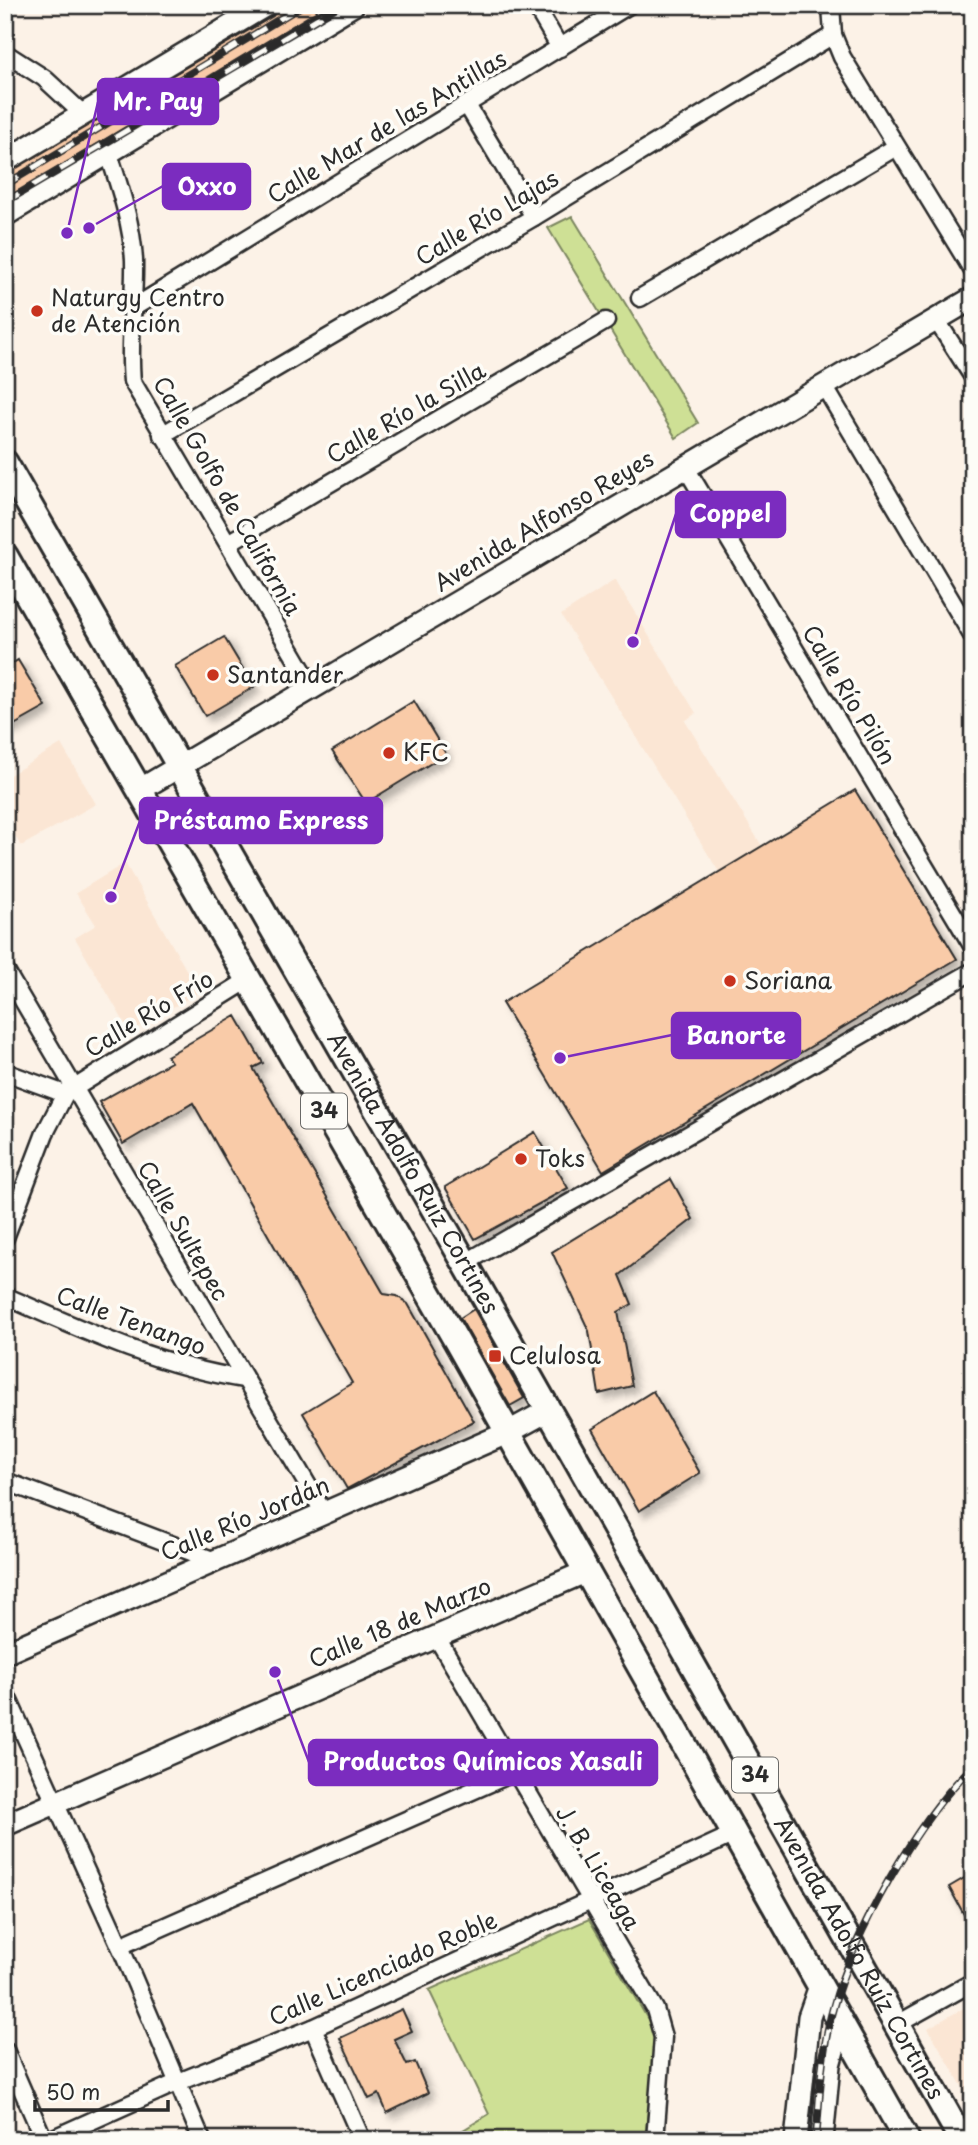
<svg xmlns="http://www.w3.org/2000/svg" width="978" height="2145" viewBox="0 0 978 2145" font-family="'Playpen Sans',sans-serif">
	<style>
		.built { fill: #fbe6d4 }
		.green { fill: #cee095; stroke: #7c8660; stroke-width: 2 }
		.building { fill: #f9cba8; stroke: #2b2b2b; stroke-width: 2; filter: url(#shadow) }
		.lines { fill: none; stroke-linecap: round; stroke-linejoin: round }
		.street-casing { stroke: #2b2b2b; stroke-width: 21 }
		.secondary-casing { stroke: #2b2b2b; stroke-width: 26 }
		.primary-casing { stroke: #2b2b2b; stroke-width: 30 }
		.street { stroke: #fdfcf7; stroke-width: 16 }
		.secondary { stroke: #fdfcf7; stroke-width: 21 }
		.primary { stroke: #fdfcf7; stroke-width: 24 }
		.rail-casing { stroke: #2b2b2b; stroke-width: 8 }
		.rail { stroke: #fdfcf7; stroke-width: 5; stroke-dasharray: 16; stroke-linecap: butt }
		.poi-dot { fill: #c8321e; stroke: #fdfcf7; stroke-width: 2.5 }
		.labels { text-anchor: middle; stroke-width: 7; stroke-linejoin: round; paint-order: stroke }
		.shield { fill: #fdfcf7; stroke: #6a6a68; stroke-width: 2 }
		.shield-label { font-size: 21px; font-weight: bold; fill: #2b2b2b }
		.street-label { font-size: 23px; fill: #2b2b2b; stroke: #fdfcf7 }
		.poi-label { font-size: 23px; fill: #2b2b2b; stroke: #fdfcf7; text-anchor: start }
		.leader { fill: none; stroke: #7b2cbf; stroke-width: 2.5 }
		.callout-dot { fill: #7b2cbf; stroke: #fdfcf7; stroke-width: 2.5 }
		.callout { fill: #7b2cbf; stroke: #7b2cbf; stroke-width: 2.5 }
		.callout-label { font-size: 24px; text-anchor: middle; font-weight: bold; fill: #fff }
	</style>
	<defs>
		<filter id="shadow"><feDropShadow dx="5.5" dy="5.5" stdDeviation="3.5" flood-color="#0004"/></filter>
	</defs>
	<rect width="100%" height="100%" fill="#fcf2e7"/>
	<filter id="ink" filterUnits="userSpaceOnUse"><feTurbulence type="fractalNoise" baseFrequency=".0143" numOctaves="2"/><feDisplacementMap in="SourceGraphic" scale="14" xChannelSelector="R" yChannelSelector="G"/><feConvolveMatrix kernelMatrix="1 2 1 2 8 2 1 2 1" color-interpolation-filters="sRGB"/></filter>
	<g filter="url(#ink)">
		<g class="built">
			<polygon points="615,580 696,713 685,721 762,846 719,872 561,615"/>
			<polygon points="61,744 96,804 21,846 5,820 5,778"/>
			<polygon points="125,863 199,992 130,1032 75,938 96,925 76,893"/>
			<polygon points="973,2003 973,2105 928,2028"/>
		</g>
		<g class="green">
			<polygon points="572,216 698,423 676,438 548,228"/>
			<polygon points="589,1919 656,2033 645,2140 447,2140 489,2114 429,1990"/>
		</g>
		<g class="building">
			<polygon points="279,5 314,5 317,11 13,195 5,181 5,174 273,16"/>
			<polygon points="224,637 254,687 205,716 175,666"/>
			<polygon points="18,660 46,707 5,730 5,668"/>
			<polygon points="414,701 446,754 366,803 332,751"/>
			<polygon points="855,790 957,959 603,1171 502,1003"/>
			<polygon points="236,1016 263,1063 253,1068 384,1294 397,1296 408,1304 474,1421 347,1489 303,1413 352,1383 193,1103 123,1144 99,1102 171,1062 167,1056"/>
			<polygon points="535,1132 568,1188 475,1239 445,1187"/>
			<polygon points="671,1179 693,1219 620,1275 632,1304 618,1312 632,1386 599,1394 589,1331 552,1252"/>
			<polygon points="474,1309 524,1398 510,1406 460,1318"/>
			<polygon points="653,1391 700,1473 639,1511 592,1429"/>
			<polygon points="973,1873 973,1931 949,1887"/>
			<polygon points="402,2009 412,2031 394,2039 407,2065 415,2062 428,2093 387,2113 379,2094 369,2099 340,2038"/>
		</g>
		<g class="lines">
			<g class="street-casing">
				<g id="street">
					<polyline points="535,5 560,48"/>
					<polyline points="831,5 833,35 842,57 973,271"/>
					<polyline points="5,53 44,78 83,114"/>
					<polyline points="467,105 534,217"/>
					<path d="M109 154C120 188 132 224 134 260 135 301 128 340 132 381L313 688"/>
					<polyline points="640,298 896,147"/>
					<polyline points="133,308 629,5"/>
					<polyline points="937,321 973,377"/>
					<polyline points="824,386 973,637"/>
					<polyline points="162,435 534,217 833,35"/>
					<polyline points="686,468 973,947"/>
					<polyline points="228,543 606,321"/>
					<polyline points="5,970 324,1513"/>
					<polyline points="5,1072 65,1094"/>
					<polyline points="5,1238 45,1133 65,1094 248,980"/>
					<polyline points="465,1263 973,971"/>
					<path d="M5 1296C82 1330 160 1366 244 1379"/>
					<polyline points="5,1481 215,1561"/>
					<polyline points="436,1636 655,2009 663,2037 655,2140"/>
					<polyline points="5,1692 120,1946 202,2140"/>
					<polyline points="120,1946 515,1772"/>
					<polyline points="896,2025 973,1982"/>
					<polyline points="313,2028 362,2140"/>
					<polyline points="5,2050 44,2140"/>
					<polyline points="49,2140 176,2083 313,2028 734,1834"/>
				</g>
			</g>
			<g class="secondary-casing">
				<g id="secondary">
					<polyline points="5,161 266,5"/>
					<polyline points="5,215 353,5"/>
					<polyline points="141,789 973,298"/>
					<polyline points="5,1653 507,1433 549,1410"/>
					<polyline points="5,1825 585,1572"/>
					<polyline points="796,2140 809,2017 820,1986"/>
					<polyline points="822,2140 829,2065 841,2021"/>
				</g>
			</g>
			<g class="primary-casing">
				<g id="primary">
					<path id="s1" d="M5 463 465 1263 962 2140"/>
					<polyline points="5,556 457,1342 907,2140"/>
				</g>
			</g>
			<use href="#street" class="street"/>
			<use href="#secondary" class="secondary"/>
			<use href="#primary" class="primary"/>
			<g class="rail-casing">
				<g id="rail">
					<polyline points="5,185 303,5"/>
					<polyline points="5,202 340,5"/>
					<path d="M816 2140C820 2096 821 2050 833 2008 853 1933 917 1819 973 1766"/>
				</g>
			</g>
			<use href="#rail" class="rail"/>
		</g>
	</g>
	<g class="poi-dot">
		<circle cx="37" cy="311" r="7"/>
		<circle cx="213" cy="675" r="7"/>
		<circle cx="389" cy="753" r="7"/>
		<circle cx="730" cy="981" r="7"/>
		<circle cx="521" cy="1159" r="7"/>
		<rect x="488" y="1349" width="14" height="14" rx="3.5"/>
	</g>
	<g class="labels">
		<g class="shield">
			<rect x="301" y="1093.5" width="46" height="35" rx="5"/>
			<rect x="732" y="1757.5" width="46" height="35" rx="5"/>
		</g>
		<g class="shield-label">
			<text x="324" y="1118">34</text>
			<text x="755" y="1782">34</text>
		</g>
		<g class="street-label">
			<text transform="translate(387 127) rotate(-31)" y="8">Calle Mar de las Antillas</text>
			<text transform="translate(487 218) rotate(-31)" y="8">Calle Río Lajas</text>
			<text transform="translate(406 413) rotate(-30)" y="8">Calle Río la Silla</text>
			<text transform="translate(227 496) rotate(60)" y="8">Calle Golfo de California</text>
			<text transform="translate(544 521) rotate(-31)" y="8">Avenida Alfonso Reyes</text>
			<text transform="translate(849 695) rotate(59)" y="8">Calle Río Pilón</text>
			<text transform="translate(149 1014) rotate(-31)" y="8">Calle Río Frío</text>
			<text dy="8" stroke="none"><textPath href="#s1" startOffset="819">Avenida Adolfo Ruíz Cortines</textPath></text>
			<text transform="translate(183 1231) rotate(60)" y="8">Calle Sultepec</text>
			<text transform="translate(131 1321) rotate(20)" y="8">Calle Tenango</text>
			<text transform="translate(245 1519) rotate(-23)" y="8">Calle Río Jordán</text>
			<text transform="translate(400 1623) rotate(-23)" y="8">Calle 18 de Marzo</text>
			<text transform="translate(598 1868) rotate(59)" y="8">J. B. Liceaga</text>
			<text dy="8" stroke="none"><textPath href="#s1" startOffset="1722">Avenida Adolfo Ruíz Cortines</textPath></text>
			<text transform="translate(383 1969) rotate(-24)" y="8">Calle Licenciado Roble</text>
		</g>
		<g class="poi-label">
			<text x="51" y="306">Naturgy Centro<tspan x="51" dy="26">de Atención</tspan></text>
			<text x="227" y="683">Santander</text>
			<text x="403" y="761">KFC</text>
			<text x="744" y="989">Soriana</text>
			<text x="535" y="1167">Toks</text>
			<text x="509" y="1364">Celulosa</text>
		</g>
	</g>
	<path class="leader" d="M67 233L98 102M89 228L163 186M633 642L676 514M111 897L140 821M560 1058L672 1035M275 1672L309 1762"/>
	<g class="callout-dot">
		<circle cx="67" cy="233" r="7"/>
		<circle cx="89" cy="228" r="7"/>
		<circle cx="633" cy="642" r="7"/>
		<circle cx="111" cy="897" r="7"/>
		<circle cx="560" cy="1058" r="7"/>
		<circle cx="275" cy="1672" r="7"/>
	</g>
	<g class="callout">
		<rect x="98" y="79" width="120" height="45" rx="7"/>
		<rect x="163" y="164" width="87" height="45" rx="7"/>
		<rect x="676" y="492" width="109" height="45" rx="7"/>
		<rect x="140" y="798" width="242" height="45" rx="7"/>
		<rect x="672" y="1013" width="128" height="45" rx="7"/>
		<rect x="309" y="1740" width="348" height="45" rx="7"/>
	</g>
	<g class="callout-label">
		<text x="158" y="110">Mr. Pay</text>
		<text x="207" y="195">Oxxo</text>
		<text x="730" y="522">Coppel</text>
		<text x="261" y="829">Préstamo Express</text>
		<text x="736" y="1044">Banorte</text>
		<text x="483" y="1770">Productos Químicos Xasali</text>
	</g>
	<rect width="978" height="2145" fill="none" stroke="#fdfcf7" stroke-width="28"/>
	<rect x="14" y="14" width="950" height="2117" fill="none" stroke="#2b2b2b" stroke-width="2.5" filter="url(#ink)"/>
	<path d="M35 2100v10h133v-10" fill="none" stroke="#2b2b2b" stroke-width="3.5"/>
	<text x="46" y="2100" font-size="21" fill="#2b2b2b" stroke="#fdfcf7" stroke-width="5" paint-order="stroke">50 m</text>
</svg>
